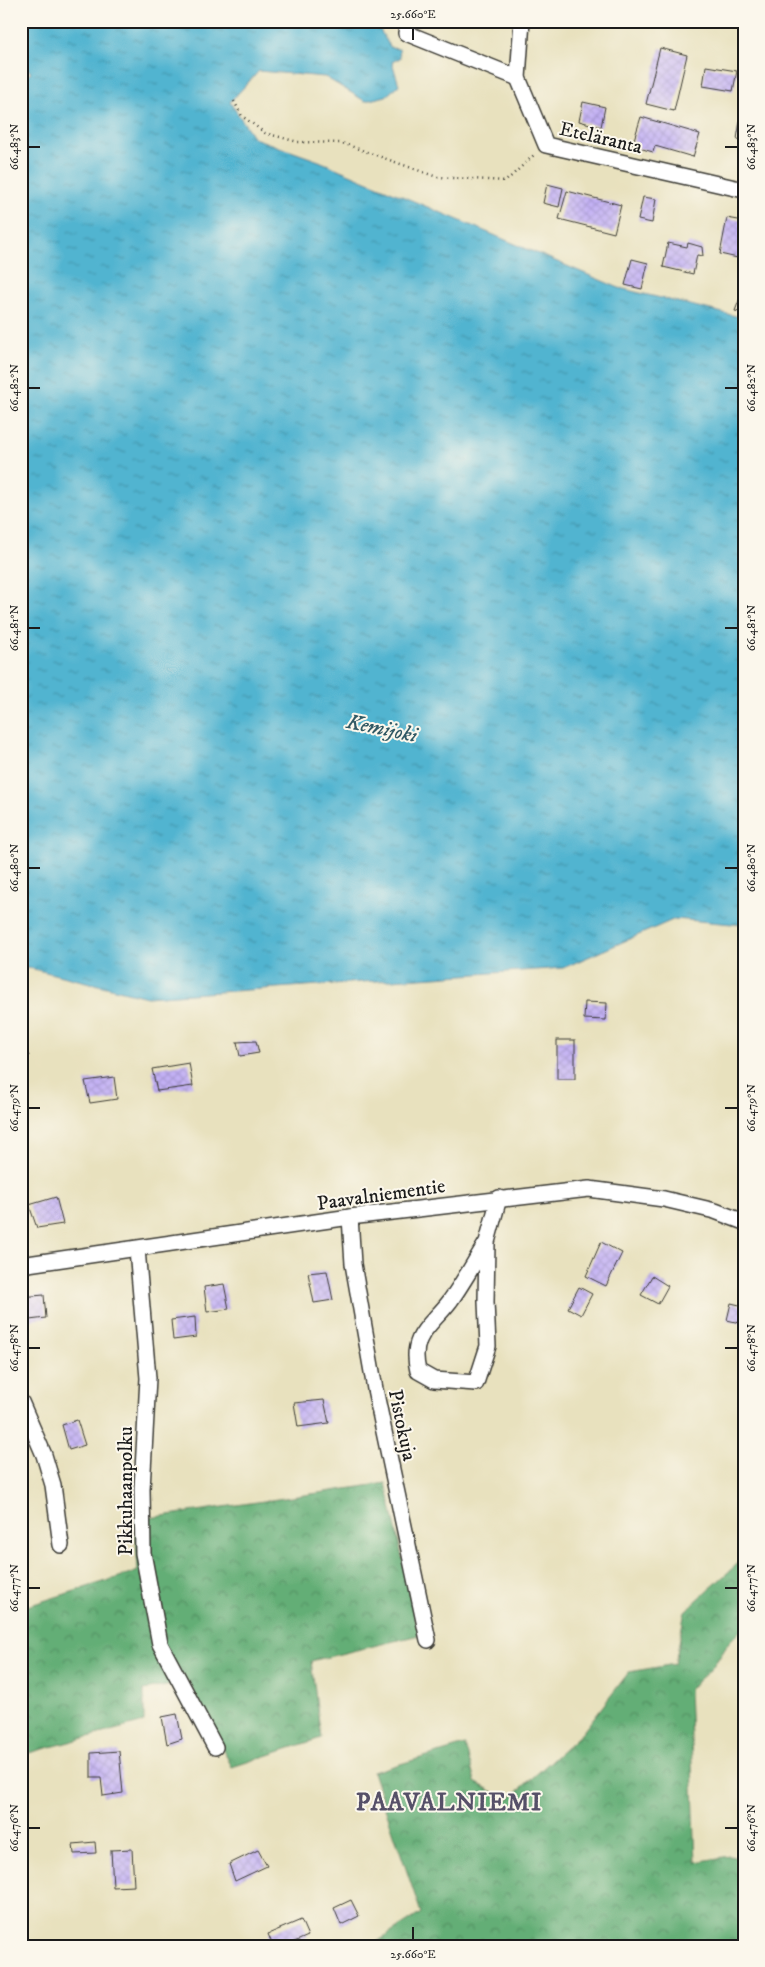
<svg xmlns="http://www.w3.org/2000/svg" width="765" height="1967" viewBox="0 0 765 1967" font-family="'IM FELL DW Pica',serif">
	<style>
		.forest { fill: url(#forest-crowns); stroke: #406549 }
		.water { fill: url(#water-ripples); stroke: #366876 }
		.building { fill: url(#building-cross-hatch) }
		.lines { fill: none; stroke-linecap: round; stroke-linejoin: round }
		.minor-casing { stroke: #3b3a34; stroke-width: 18 }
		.path { stroke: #3b3a34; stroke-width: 2.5; stroke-dasharray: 1 4; stroke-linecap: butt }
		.minor { stroke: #fff; stroke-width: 15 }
		.ticks { fill: none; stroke: #1c1c1c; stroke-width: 2 }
		.labels { text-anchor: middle; stroke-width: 4; stroke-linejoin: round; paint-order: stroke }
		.street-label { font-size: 20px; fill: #1c1c1c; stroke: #fbf7ec }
		.water-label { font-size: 21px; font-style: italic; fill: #315964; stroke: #fbf7ec }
		.district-label { font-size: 25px; font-weight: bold; letter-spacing: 1px; fill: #565068; stroke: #fbf7ec }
		.neatline { fill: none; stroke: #1c1c1c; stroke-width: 2 }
		.ticks-label { font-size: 12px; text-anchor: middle; fill: #1c1c1c }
	</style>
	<defs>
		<pattern id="forest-crowns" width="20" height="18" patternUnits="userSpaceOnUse" patternTransform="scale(1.25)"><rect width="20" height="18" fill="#63ae76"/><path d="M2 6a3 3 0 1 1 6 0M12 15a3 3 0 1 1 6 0" fill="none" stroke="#518d60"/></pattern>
		<pattern id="water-ripples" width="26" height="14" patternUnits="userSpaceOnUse" patternTransform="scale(1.25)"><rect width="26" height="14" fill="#51b4d0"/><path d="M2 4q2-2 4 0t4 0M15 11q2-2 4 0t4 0" fill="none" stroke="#4292a8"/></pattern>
		<pattern id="building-cross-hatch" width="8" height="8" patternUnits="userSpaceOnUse" patternTransform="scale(1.25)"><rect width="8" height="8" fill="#c2b0f4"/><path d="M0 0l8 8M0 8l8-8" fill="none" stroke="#a697d1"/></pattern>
	</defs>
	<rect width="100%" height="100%" fill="#fbf7ec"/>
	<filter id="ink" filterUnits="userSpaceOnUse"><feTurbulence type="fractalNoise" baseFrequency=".02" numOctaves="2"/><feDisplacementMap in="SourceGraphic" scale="10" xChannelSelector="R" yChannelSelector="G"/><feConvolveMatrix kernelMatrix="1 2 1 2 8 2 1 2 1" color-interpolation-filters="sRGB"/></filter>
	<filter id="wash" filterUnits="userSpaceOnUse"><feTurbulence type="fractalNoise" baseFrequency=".0096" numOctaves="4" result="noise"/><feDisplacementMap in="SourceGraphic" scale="20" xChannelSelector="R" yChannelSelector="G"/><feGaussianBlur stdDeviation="1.12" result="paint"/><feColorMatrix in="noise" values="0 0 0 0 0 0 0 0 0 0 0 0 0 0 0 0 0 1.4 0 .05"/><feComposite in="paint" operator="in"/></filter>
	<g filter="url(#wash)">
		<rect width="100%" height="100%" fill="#e8e1be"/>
		<g class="forest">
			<polygon points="386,1483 419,1635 311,1661 321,1738 232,1767 188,1682 144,1690 144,1722 21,1755 21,1608 138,1571 135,1520"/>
			<polygon points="744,1558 744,1627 729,1642 711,1669 689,1689 696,1862 729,1856 744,1859 744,1946 371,1946 421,1913 373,1772 465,1745 475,1782 508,1800 582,1733 629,1672 675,1664 685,1611"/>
		</g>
		<polygon class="water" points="21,21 380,21 380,30 391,48 399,49 400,58 392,62 399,85 386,96 365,101 325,77 259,71 230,102 254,138 319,161 619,288 744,318 744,925 675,919 563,968 147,997 21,966 21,79 23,80 31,73 21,60"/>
		<g id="blocks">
			<g class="building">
				<polygon points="660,48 687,55 674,111 646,104"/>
				<polygon points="706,66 737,71 733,91 703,86"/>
				<polygon points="583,102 605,107 601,127 579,121"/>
				<polygon points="641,117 700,134 693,157 655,146 653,152 632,146"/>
				<polygon points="740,121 744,122 744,140 737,139"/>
				<polygon points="547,184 563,188 559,207 543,203"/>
				<polygon points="567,191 621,205 614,233 559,219"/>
				<polygon points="643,197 656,199 652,223 638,220"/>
				<polygon points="727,218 744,221 742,259 720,254"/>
				<polygon points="668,243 687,247 688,243 702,247 703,256 697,255 693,274 663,267"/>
				<polygon points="632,259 648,263 642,289 625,285"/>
				<polygon points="740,298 744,299 744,313 735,311"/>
				<polygon points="585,1002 607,1003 606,1020 584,1019"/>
				<rect x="557" y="1040" width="18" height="39"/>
				<polygon points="256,1041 259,1053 240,1056 237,1042"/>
				<polygon points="21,1053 29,1055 23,1074 21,1073"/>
				<polygon points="189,1063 193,1086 157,1091 152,1069"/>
				<polygon points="114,1077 117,1099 90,1103 85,1081"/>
				<polygon points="56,1197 63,1224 37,1228 29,1205"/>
				<polygon points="601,1242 622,1253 606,1286 586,1276"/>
				<polygon points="327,1271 333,1300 314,1303 308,1273"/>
				<polygon points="652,1276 668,1286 658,1304 641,1295"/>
				<polygon points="224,1284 229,1309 207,1312 204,1287"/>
				<polygon points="579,1287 592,1294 581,1315 568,1308"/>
				<polygon points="44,1295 46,1318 21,1321 21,1297"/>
				<polygon points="731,1303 744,1306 744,1324 727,1320"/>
				<polygon points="195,1317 196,1337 173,1340 171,1320"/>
				<polygon points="324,1400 329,1423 298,1427 294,1403"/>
				<polygon points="77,1420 85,1445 69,1450 62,1425"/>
				<polygon points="177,1714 182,1739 167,1744 162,1717"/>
				<polygon points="119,1751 123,1793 103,1796 101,1778 91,1778 91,1753"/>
				<polygon points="95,1842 96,1853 74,1854 73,1844"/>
				<polygon points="132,1849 134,1886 113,1887 111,1850"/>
				<polygon points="258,1850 267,1866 235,1881 229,1864"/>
				<polygon points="351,1900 359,1916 341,1925 334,1908"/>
				<polygon points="301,1920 308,1936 285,1946 273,1946 268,1934"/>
			</g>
		</g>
	</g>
	<g filter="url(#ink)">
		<use href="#blocks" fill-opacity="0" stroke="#3b3a34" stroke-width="1"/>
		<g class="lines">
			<g class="minor-casing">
				<g id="minor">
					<polyline points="408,21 406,33 518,78"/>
					<polyline points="522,21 518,78 546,145 744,190"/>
					<polyline points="350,1217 353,1264 375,1389 428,1640"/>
					<path d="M487 1242C475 1261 463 1283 450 1301 431 1326 409 1335 418 1371L434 1380 476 1383 488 1346 486 1302 487 1242 499 1198"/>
					<polyline points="137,1249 148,1378 142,1489 143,1553 160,1644 215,1747"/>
					<polyline points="21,1265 350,1217 589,1189 664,1199 715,1211 744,1222"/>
					<polyline points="21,1402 44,1455 53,1485 61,1545"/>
				</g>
			</g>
			<g class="path">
				<polyline points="362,21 386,26"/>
				<polyline points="234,101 242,116 265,133 298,142 342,143 437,177 506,181 535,154"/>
			</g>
			<use href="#minor" class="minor"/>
		</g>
	</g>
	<path class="ticks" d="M413 28V40M28 147H40M725 147H738M28 388H40M725 388H738M28 628H40M725 628H738M28 868H40M725 868H738M28 1108H40M725 1108H738M28 1348H40M725 1348H738M28 1588H40M725 1588H738M28 1828H40M725 1828H738M413 1927V1940"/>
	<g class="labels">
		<g class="street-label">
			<text transform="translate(601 137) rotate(13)" y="7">Eteläranta</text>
			<text transform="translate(381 1194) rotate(-8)" y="7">Paavalniementie</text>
			<text transform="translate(403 1425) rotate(78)" y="7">Pistokuja</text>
			<text transform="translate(125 1491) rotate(-90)" y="7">Pikkuhaanpolku</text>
		</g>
		<g class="water-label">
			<text transform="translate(382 728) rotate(12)" y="7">Kemijoki</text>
		</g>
		<g class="district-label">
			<text x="449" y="1810">PAAVALNIEMI</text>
		</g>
	</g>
	<rect width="765" height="1967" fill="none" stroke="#fbf7ec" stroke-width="55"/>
	<rect x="28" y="28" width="710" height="1912" class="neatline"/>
	<g class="ticks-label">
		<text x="413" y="18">25.660°E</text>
		<text transform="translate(14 147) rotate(-90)" y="4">66.483°N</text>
		<text transform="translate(751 147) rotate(-90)" y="4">66.483°N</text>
		<text transform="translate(14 388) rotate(-90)" y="4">66.482°N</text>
		<text transform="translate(751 388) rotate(-90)" y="4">66.482°N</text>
		<text transform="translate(14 628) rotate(-90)" y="4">66.481°N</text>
		<text transform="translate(751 628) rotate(-90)" y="4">66.481°N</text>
		<text transform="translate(14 868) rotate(-90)" y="4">66.480°N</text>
		<text transform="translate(751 868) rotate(-90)" y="4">66.480°N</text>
		<text transform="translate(14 1108) rotate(-90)" y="4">66.479°N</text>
		<text transform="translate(751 1108) rotate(-90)" y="4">66.479°N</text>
		<text transform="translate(14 1348) rotate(-90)" y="4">66.478°N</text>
		<text transform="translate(751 1348) rotate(-90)" y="4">66.478°N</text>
		<text transform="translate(14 1588) rotate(-90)" y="4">66.477°N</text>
		<text transform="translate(751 1588) rotate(-90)" y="4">66.477°N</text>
		<text transform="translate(14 1828) rotate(-90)" y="4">66.476°N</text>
		<text transform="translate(751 1828) rotate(-90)" y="4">66.476°N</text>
		<text x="413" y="1958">25.660°E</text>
	</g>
</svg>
